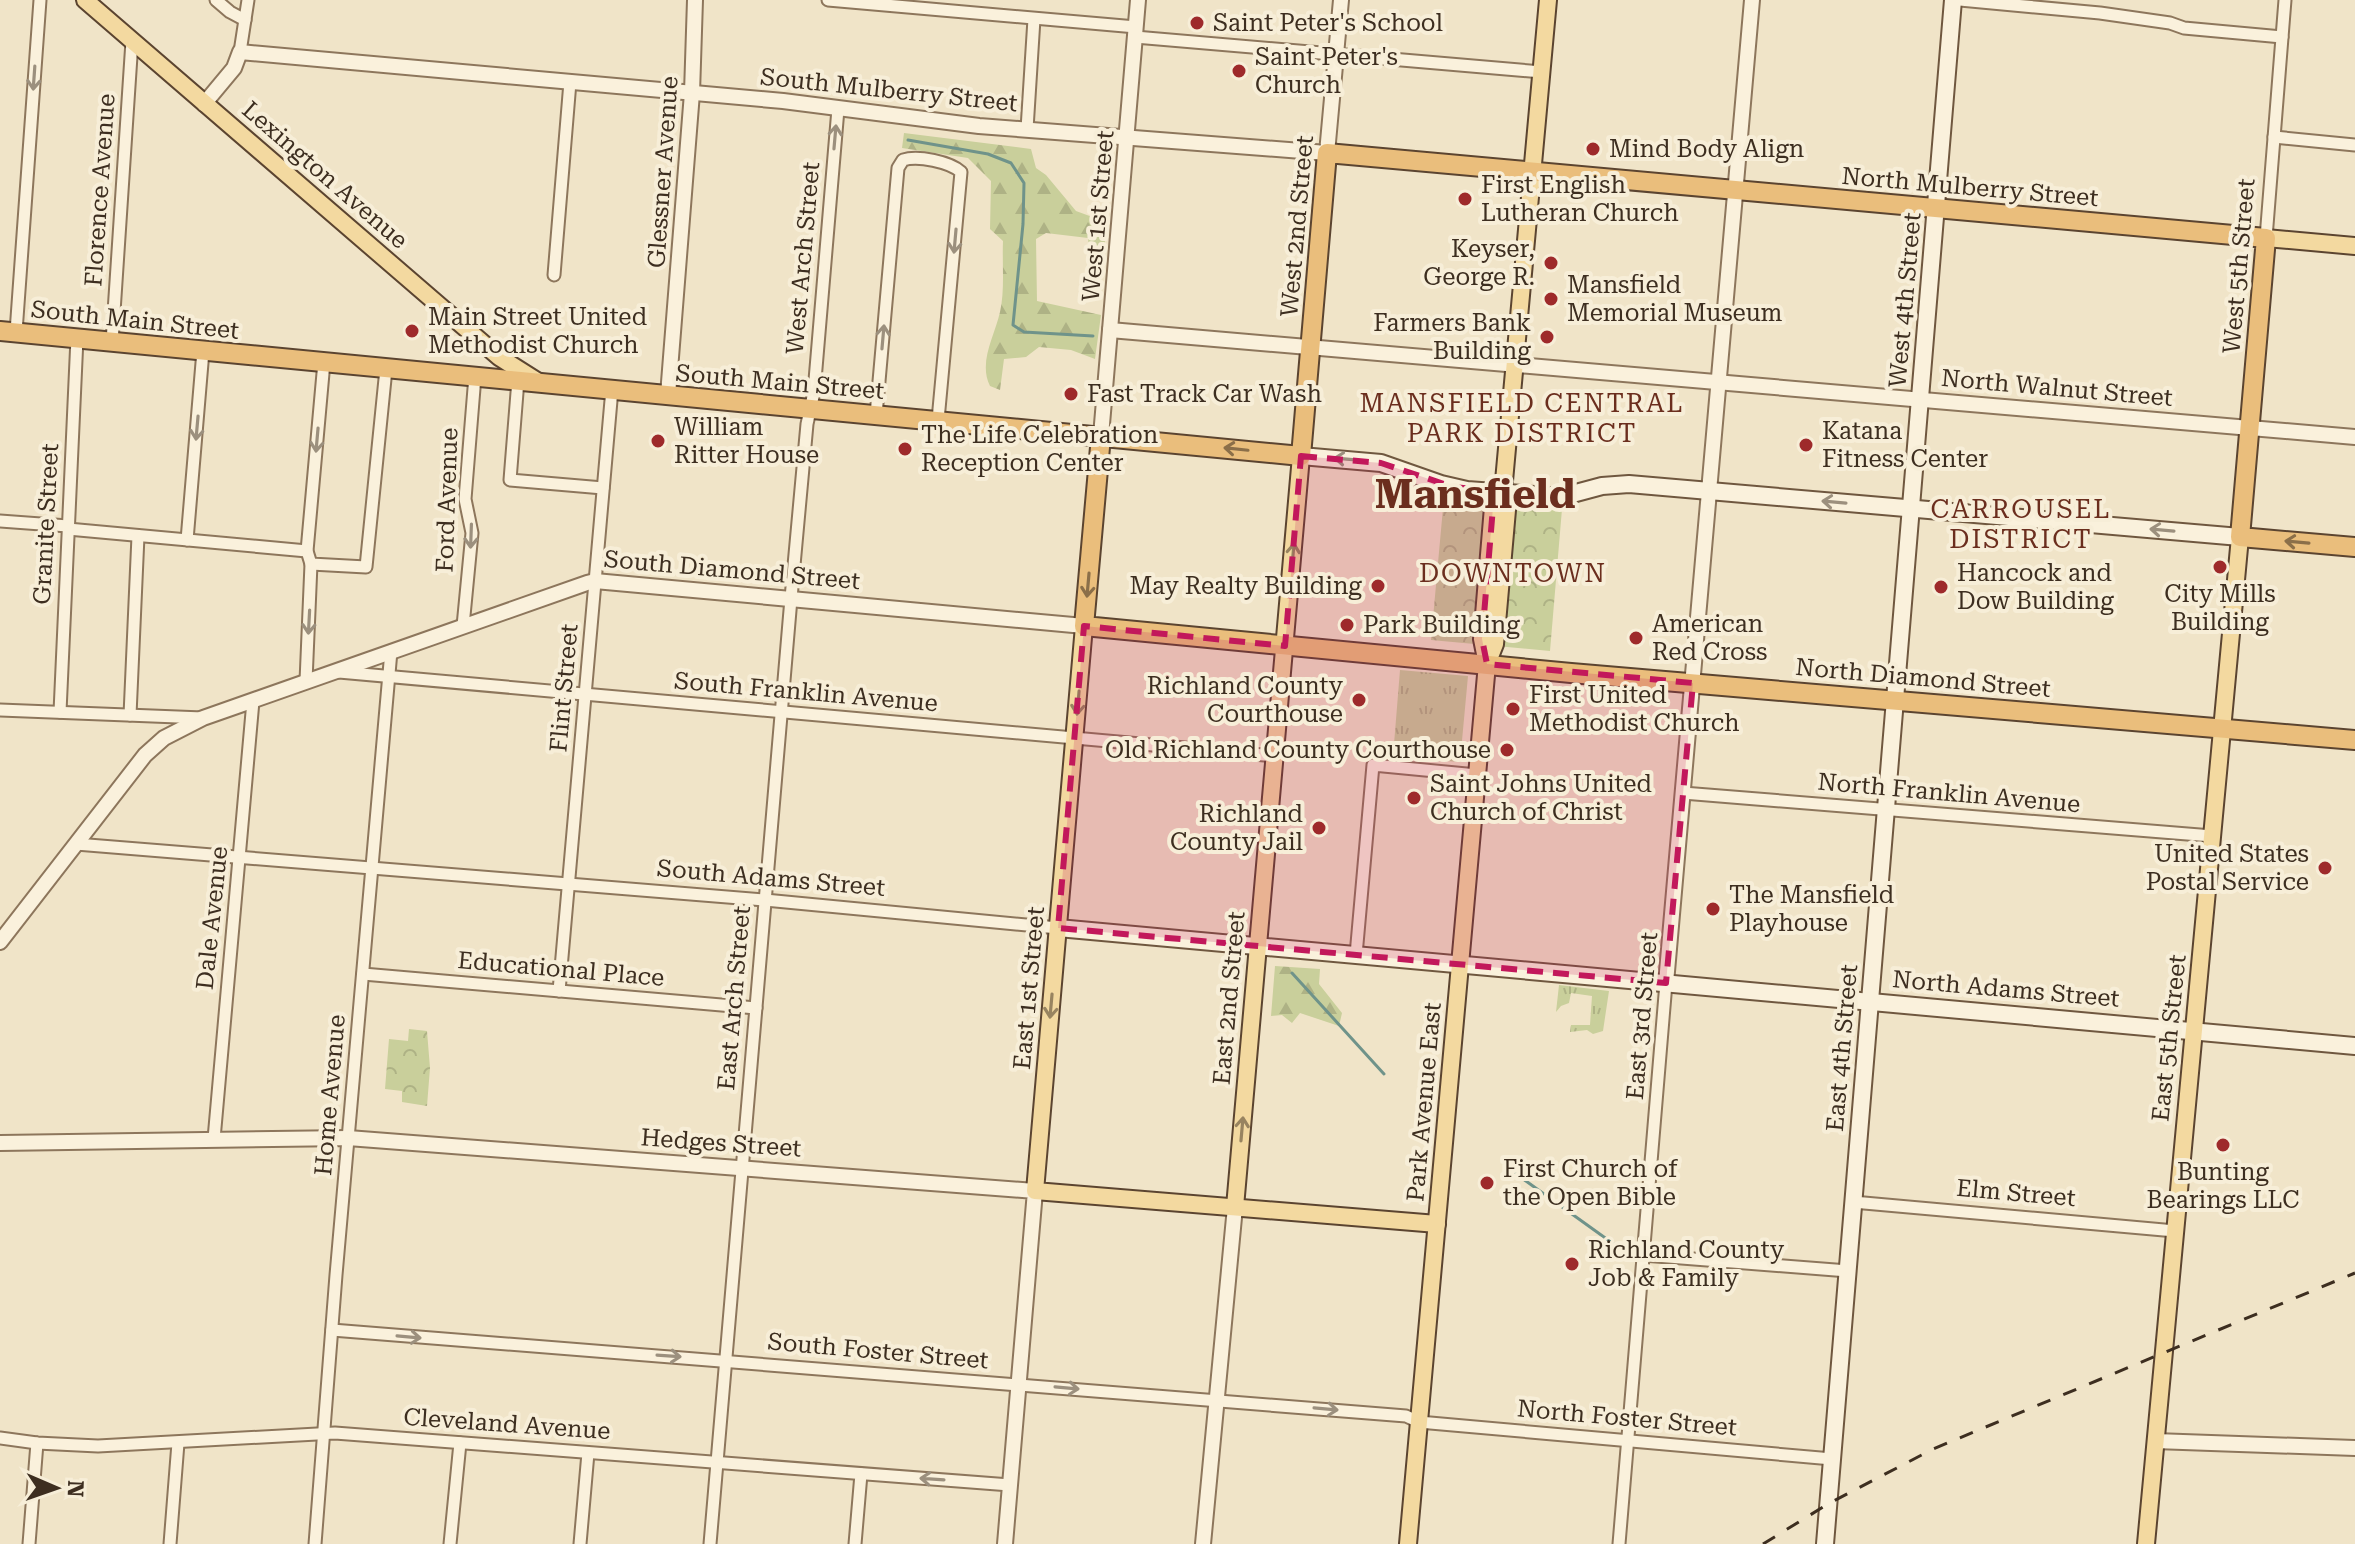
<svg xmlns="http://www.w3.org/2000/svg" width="2355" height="1544" viewBox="0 0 2355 1544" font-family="'Roboto Serif',serif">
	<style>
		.grass { fill: url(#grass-tufts) }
		.forest { fill: url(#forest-firs) }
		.park { fill: url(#park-crowns) }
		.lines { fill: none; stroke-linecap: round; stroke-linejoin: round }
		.stream { stroke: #6f938a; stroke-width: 3 }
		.minor-casing { stroke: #8d765c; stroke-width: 15 }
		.tertiary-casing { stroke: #8d765c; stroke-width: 18 }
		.secondary-casing { stroke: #6f573f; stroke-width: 20 }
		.primary-casing { stroke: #5b4430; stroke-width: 20 }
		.trunk-casing { stroke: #5b4430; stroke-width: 22 }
		.minor { stroke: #faf1dc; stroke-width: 11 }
		.tertiary { stroke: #faf1dc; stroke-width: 14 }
		.secondary { stroke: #faf1dc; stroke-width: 16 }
		.primary { stroke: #f3d9a0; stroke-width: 16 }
		.trunk { stroke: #eabe7c; stroke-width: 18 }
		.rail { stroke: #3d2e20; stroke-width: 3; stroke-dasharray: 14 14; stroke-linecap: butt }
		.oneway { stroke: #9c907e }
		.oneway2 { stroke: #8b6f49 }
		.oneway3 { stroke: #988460 }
		.marked { fill: #c2185b; fill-opacity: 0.2; stroke: #c2185b; stroke-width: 6; stroke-dasharray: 16 10; stroke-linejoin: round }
		.poi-dot { fill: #9e2a2b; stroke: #f7eed8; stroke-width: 3 }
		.labels { text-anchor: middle; stroke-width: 8; stroke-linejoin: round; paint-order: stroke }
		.poi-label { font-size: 24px; fill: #3d2e20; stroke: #f7eed8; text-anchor: start }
		.street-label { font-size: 24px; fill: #3d2e20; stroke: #f7eed8 }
		.neighbourhood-label { font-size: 26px; letter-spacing: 2px; fill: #6b2e1e; stroke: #f7eed8 }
		.town-label { font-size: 40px; font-weight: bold; fill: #6b2e1e; stroke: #f7eed8 }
	</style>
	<defs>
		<pattern id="grass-tufts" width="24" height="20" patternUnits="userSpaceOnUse" patternTransform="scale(2)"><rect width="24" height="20" fill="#c9cf9b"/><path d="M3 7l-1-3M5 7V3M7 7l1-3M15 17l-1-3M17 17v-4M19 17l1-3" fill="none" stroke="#aeb285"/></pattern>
		<pattern id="forest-firs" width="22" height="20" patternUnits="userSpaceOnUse" patternTransform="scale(2)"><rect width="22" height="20" fill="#c9cf9b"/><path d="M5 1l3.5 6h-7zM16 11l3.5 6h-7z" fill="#aeb285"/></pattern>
		<pattern id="park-crowns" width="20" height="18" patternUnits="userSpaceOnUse" patternTransform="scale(2)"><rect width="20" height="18" fill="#c9cf9b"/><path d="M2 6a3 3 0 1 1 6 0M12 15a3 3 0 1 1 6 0" fill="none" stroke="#aeb285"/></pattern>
	</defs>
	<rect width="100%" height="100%" fill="#f0e4c8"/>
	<g class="grass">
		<polygon points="1400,670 1468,676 1460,762 1409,758 1408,745 1394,744"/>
		<polygon points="1559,985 1609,991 1603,1031 1593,1034 1587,1030 1570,1032 1571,1025 1590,1025 1592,996 1571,993 1569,1003 1561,1006 1556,1012"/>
	</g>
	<g class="forest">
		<path d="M904 133 1031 149 1036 168 1046 175 1076 211 1106 222 1104 258 1090 259 1088 238 1046 233 1036 239 1037 301 1101 315 1095 359 1071 350 1039 347 1026 357 1004 359 1000 390 990 386C978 362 995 335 1000 312 1005 290 1002 264 1003 241L990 229 991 181 968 158 902 148Z"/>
		<polygon points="1275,966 1320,969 1319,984 1342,1013 1339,1026 1300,1013 1292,1023 1282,1015 1271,1016"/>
	</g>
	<g class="park">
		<polygon points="1444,497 1562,509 1550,651 1431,640"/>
		<polygon points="409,1029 427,1031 430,1068 427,1106 402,1102 402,1091 385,1089 389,1039 408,1041"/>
	</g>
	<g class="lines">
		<g class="stream">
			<polyline points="908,140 988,154 1011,163 1024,183 1023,224 1013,325 1024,332 1093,336"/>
			<polyline points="1292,973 1384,1074"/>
			<polyline points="1512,1171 1629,1255"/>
		</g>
		<g class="minor-casing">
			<g id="minor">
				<polyline points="216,0 230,12 245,20"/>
				<polyline points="828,0 1136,27"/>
				<polyline points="1960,0 2100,13 2170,23 2184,28 2282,37"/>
				<polyline points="1135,37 1542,72"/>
				<polyline points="240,52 248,0"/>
				<polyline points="1027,129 1034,19"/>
				<polyline points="2274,137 2355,145"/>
				<polyline points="2266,238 2285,0"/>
				<polyline points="554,275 570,82"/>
				<polyline points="16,332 40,0"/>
				<polyline points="112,342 132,41"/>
				<polyline points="324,362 307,551 311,564 366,567 386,369"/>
				<polyline points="518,380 510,480 603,488"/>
				<path d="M876 415 898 168 903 160C918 155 950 162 961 172L938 420"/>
				<polyline points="0,521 68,526"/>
				<polyline points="68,529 307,551"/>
				<polyline points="187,540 203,351"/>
				<polyline points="463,626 472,533 465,499 475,376"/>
				<polyline points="339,672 1275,756"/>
				<polyline points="306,681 311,564"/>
				<polyline points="0,710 203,718"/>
				<polyline points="60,712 77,338"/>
				<polyline points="130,715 138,536"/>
				<polyline points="1683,793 2212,836"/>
				<polyline points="76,844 765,900 1058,928"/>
				<polyline points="1356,955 1373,765 1477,775"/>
				<polyline points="363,974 756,1008"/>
				<polyline points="559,991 612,389"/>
				<polyline points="214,1139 253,701"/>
				<polyline points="1853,1202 2175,1231"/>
				<polyline points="1643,1255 1848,1271"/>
				<polyline points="332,1330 1406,1416 1419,1422 1832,1459"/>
				<polyline points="0,1438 37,1443 98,1446 335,1433 1010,1485"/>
				<polyline points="29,1544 37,1443"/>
				<polyline points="170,1544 178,1443"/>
				<polyline points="315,1544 336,1275 391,651"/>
				<polyline points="450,1544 460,1443"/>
				<polyline points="580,1544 588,1453"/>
				<polyline points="710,1544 792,587 807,424 814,392 838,109"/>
				<polyline points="855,1544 861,1474"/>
				<polyline points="1619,1544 1666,983"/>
			</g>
		</g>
		<g class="tertiary-casing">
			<g id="tertiary">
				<polyline points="204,104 234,68 240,52 783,101 979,126 1327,153 1341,0"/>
				<polyline points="1110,330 2355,437"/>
				<polyline points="668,395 692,93 695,0"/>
				<polyline points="1101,436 1138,0"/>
				<polyline points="0,942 145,755 164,738 203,718 587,583 595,581 1084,626"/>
				<polyline points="1666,983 1752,0"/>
				<polyline points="0,1143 348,1138 1035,1191 1005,1544"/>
				<polyline points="2155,1441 2355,1448"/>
				<polyline points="1203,1544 1235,1207"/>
			</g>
		</g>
		<g class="secondary-casing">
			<g id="secondary">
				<polyline points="1301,456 1381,463 1441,484 1467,490 1561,497 1602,486 1629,484 2240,537"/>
				<polyline points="1058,928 2355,1046"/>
				<polyline points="1825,1544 1953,0"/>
			</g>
		</g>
		<g class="primary-casing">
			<g id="primary">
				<polyline points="85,0 499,357 537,381"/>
				<polyline points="2266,238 2355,246"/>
				<polyline points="1084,626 1035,1191 1437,1224"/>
				<polyline points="1487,664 1482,639 1493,507 1494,501 1503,492"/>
				<polyline points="1235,1207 1301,456"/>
				<polyline points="1408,1544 1487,664 1495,644 1497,623 1507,510 1503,492 1548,0"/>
				<polyline points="2146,1544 2240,537"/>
			</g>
		</g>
		<g class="trunk-casing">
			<g id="trunk">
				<polyline points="0,331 1301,456 1327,153 2266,238 2240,537 2355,547"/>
				<polyline points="1101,436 1084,626 1571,673 2355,740"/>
			</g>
		</g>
		<use href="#minor" class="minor"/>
		<use href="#tertiary" class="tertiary"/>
		<use href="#secondary" class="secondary"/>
		<use href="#primary" class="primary"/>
		<use href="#trunk" class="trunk"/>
		<polyline class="rail" points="1763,1544 1828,1504 1933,1449 2355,1273"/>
	</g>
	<defs><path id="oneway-shaft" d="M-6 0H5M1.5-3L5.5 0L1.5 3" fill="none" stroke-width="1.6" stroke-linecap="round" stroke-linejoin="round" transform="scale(2)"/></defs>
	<g class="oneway">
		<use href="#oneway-shaft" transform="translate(34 78) rotate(94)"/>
		<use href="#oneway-shaft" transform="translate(835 137) rotate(-85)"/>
		<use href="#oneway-shaft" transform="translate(955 241) rotate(95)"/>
		<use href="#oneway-shaft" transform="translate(883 337) rotate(-85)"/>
		<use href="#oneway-shaft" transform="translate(197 428) rotate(95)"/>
		<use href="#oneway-shaft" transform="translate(317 440) rotate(95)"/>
		<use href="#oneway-shaft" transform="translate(1346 459) rotate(-175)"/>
		<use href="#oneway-shaft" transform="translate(1834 502) rotate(-175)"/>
		<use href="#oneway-shaft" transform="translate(2162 530) rotate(-175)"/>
		<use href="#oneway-shaft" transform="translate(471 536) rotate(92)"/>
		<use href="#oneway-shaft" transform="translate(309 622) rotate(93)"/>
		<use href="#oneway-shaft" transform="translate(409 1337) rotate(5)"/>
		<use href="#oneway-shaft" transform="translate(669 1356) rotate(4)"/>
		<use href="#oneway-shaft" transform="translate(1067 1388) rotate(5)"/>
		<use href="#oneway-shaft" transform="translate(1326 1409) rotate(5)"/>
		<use href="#oneway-shaft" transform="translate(932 1479) rotate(-176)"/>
	</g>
	<g class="oneway2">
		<use href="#oneway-shaft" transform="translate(1236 449) rotate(-174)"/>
		<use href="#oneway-shaft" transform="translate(2297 542) rotate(-175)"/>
		<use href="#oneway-shaft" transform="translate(1088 585) rotate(95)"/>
	</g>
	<g class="oneway3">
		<use href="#oneway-shaft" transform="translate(1293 555) rotate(-85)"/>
		<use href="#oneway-shaft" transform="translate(1078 703) rotate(95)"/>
		<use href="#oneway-shaft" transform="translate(1051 1006) rotate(95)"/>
		<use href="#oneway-shaft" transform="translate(1242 1129) rotate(-85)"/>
	</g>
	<path class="marked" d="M1301 456 1381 463 1453 487 1503 492 1493 507 1482 639 1487 664 1693 683 1666 983 1058 928 1084 626 1285 646Z"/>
	<g class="poi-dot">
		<circle cx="1197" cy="23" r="8"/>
		<circle cx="1239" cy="71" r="8"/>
		<circle cx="1593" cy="149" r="8"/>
		<circle cx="1465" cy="199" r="8"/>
		<circle cx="1551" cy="263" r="8"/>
		<circle cx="1551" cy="299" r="8"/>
		<circle cx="412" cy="331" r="8"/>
		<circle cx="1547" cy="337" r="8"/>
		<circle cx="1071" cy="394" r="8"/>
		<circle cx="658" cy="441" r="8"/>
		<circle cx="1806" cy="445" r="8"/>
		<circle cx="905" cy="449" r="8"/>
		<circle cx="2220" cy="567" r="8"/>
		<circle cx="1378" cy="586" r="8"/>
		<circle cx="1941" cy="587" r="8"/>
		<circle cx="1347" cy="625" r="8"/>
		<circle cx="1636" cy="638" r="8"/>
		<circle cx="1359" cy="700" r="8"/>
		<circle cx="1513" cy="709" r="8"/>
		<circle cx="1507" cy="750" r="8"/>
		<circle cx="1414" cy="798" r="8"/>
		<circle cx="1319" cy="828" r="8"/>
		<circle cx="2325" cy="868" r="8"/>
		<circle cx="1713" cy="909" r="8"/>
		<circle cx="2223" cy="1145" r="8"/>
		<circle cx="1487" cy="1183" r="8"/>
		<circle cx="1572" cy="1264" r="8"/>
	</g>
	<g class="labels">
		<g class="poi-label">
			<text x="1213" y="31">Saint Peter's School</text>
			<text x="1255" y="65">Saint Peter's<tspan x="1255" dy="28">Church</tspan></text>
			<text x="1609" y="157">Mind Body Align</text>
			<text x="1481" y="193">First English<tspan x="1481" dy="28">Lutheran Church</tspan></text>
			<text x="1535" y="257" text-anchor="end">Keyser,<tspan x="1535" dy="28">George R.</tspan></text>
			<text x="1567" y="293">Mansfield<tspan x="1567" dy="28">Memorial Museum</tspan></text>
			<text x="428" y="325">Main Street United<tspan x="428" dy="28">Methodist Church</tspan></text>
			<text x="1531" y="331" text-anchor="end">Farmers Bank<tspan x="1531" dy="28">Building</tspan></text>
			<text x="1087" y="402">Fast Track Car Wash</text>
			<text x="674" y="435">William<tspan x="674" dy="28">Ritter House</tspan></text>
			<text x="1822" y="439">Katana<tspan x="1822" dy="28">Fitness Center</tspan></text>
			<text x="921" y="443">The Life Celebration<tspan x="921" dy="28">Reception Center</tspan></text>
			<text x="1957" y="581">Hancock and<tspan x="1957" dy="28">Dow Building</tspan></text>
			<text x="1362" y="594" text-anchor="end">May Realty Building</text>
			<text x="2220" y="602" text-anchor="middle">City Mills<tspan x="2220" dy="28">Building</tspan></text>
			<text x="1652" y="632">American<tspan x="1652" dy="28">Red Cross</tspan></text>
			<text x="1363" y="633">Park Building</text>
			<text x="1343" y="694" text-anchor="end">Richland County<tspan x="1343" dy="28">Courthouse</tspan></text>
			<text x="1529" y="703">First United<tspan x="1529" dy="28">Methodist Church</tspan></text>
			<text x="1491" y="758" text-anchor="end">Old Richland County Courthouse</text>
			<text x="1430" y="792">Saint Johns United<tspan x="1430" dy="28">Church of Christ</tspan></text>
			<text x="1303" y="822" text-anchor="end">Richland<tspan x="1303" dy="28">County Jail</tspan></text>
			<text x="2309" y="862" text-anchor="end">United States<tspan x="2309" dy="28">Postal Service</tspan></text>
			<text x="1729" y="903">The Mansfield<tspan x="1729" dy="28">Playhouse</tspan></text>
			<text x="1503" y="1177">First Church of<tspan x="1503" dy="28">the Open Bible</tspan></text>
			<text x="2223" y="1180" text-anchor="middle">Bunting<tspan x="2223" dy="28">Bearings LLC</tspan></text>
			<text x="1588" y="1258">Richland County<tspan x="1588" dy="28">Job &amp; Family</tspan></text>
		</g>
		<g class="street-label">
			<text transform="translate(889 90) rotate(6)" y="8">South Mulberry Street</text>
			<text transform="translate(663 172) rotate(-86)" y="8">Glessner Avenue</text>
			<text transform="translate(325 175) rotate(41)" y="8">Lexington Avenue</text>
			<text transform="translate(1970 187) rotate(5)" y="8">North Mulberry Street</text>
			<text transform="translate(100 190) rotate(-86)" y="8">Florence Avenue</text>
			<text transform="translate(1098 216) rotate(-85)" y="8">West 1st Street</text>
			<text transform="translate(1297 226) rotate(-85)" y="8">West 2nd Street</text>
			<text transform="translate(803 258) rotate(-85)" y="8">West Arch Street</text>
			<text transform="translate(2239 266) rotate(-85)" y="8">West 5th Street</text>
			<text transform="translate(1905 300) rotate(-85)" y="8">West 4th Street</text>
			<text transform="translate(135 320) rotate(6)" y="8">South Main Street</text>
			<text transform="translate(780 382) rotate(5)" y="8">South Main Street</text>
			<text transform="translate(2057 388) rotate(5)" y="8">North Walnut Street</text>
			<text transform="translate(447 500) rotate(-88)" y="8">Ford Avenue</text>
			<text transform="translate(46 524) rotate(-87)" y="8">Granite Street</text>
			<text transform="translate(732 570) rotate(5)" y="8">South Diamond Street</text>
			<text transform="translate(1923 678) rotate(5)" y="8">North Diamond Street</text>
			<text transform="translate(564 688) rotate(-85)" y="8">Flint Street</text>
			<text transform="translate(806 692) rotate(5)" y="8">South Franklin Avenue</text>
			<text transform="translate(1949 793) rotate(5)" y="8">North Franklin Avenue</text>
			<text transform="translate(771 878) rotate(5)" y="8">South Adams Street</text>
			<text transform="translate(212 918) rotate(-84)" y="8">Dale Avenue</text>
			<text transform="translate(561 969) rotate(5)" y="8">Educational Place</text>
			<text transform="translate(1029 988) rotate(-85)" y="8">East 1st Street</text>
			<text transform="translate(2006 989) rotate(5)" y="8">North Adams Street</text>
			<text transform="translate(734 998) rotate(-85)" y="8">East Arch Street</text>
			<text transform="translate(1229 998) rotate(-85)" y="8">East 2nd Street</text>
			<text transform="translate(1642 1016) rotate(-85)" y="8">East 3rd Street</text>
			<text transform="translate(2169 1038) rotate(-84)" y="8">East 5th Street</text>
			<text transform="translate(1842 1048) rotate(-85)" y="8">East 4th Street</text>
			<text transform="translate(330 1095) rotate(-85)" y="8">Home Avenue</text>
			<text transform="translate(1424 1102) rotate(-85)" y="8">Park Avenue East</text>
			<text transform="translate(721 1143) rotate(4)" y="8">Hedges Street</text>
			<text transform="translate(2016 1193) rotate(5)" y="8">Elm Street</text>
			<text transform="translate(878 1351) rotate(5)" y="8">South Foster Street</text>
			<text transform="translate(1627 1418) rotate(5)" y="8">North Foster Street</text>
			<text transform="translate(507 1424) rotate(4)" y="8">Cleveland Avenue</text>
		</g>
		<g class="neighbourhood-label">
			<text x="1522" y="412">MANSFIELD CENTRAL<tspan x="1522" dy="30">PARK DISTRICT</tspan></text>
			<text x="2021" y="518">CARROUSEL<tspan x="2021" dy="30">DISTRICT</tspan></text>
			<text x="1513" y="582">DOWNTOWN</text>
		</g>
		<g class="town-label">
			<text x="1475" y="508">Mansfield</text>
		</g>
	</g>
	<g transform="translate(56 1488) rotate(92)" stroke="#f7eed8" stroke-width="6" paint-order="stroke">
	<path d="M0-6L14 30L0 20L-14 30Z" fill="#3d2e20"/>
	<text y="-12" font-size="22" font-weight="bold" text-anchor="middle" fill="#3d2e20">N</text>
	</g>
</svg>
